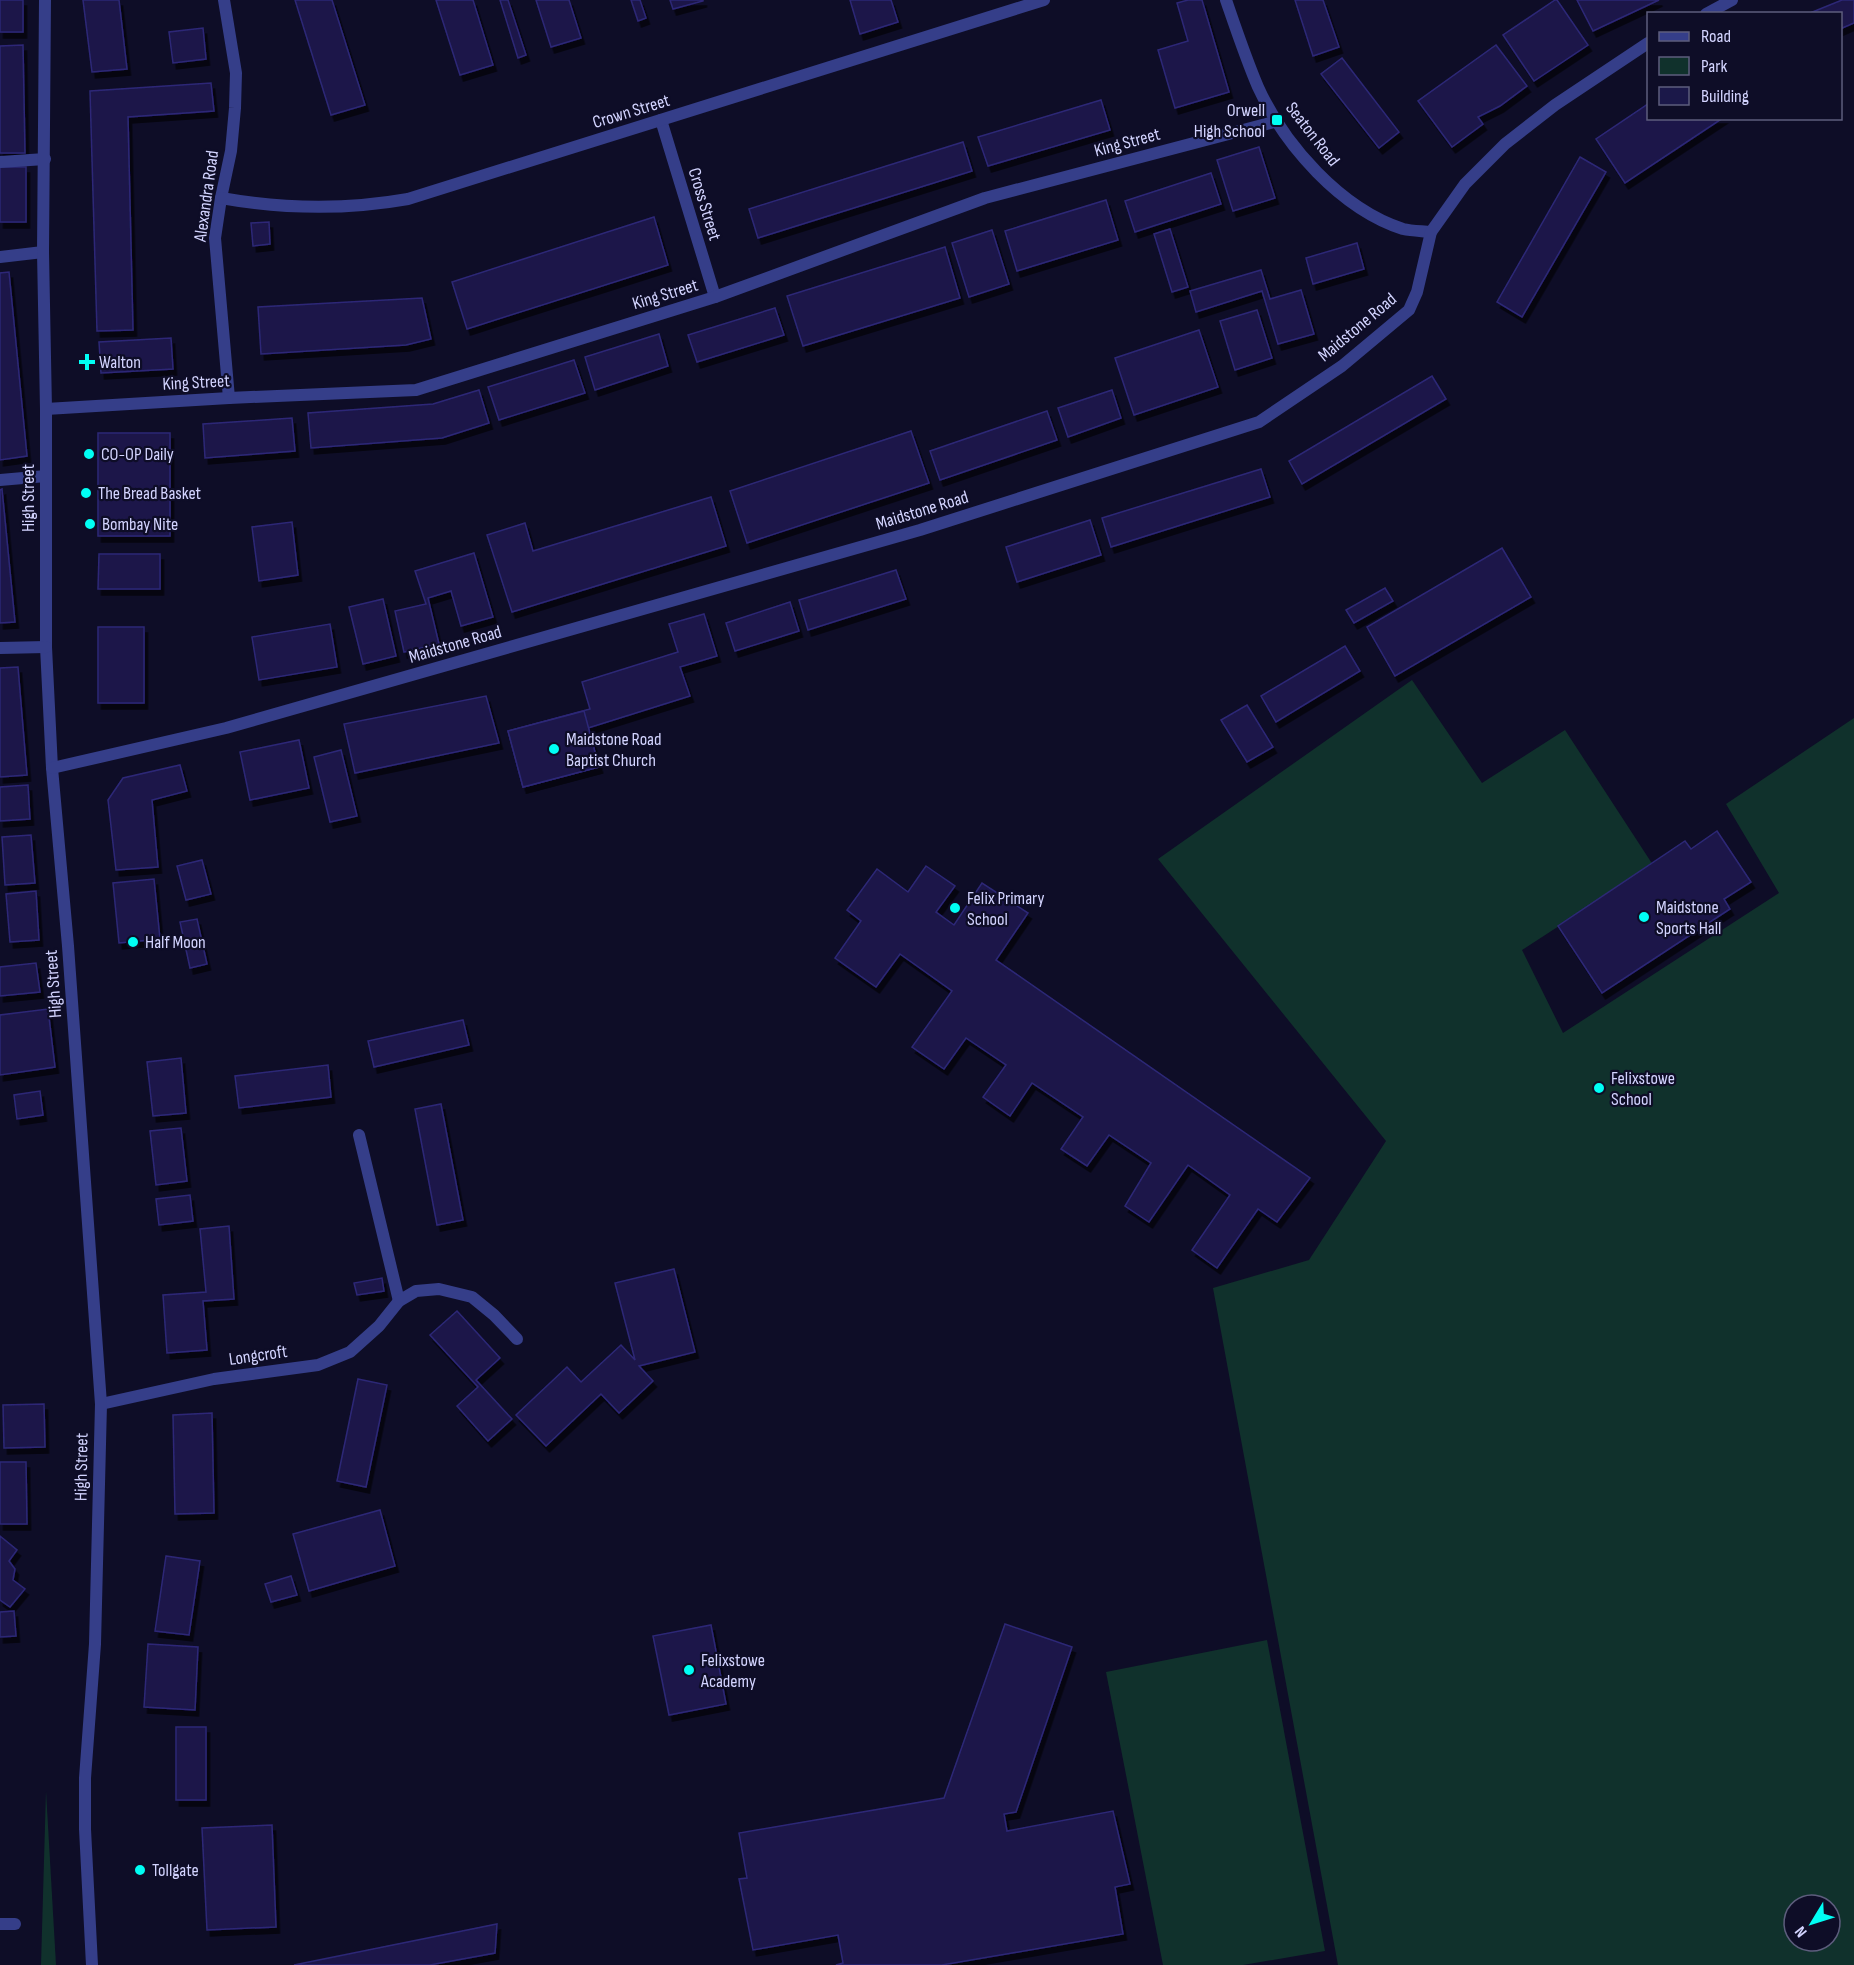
<svg xmlns="http://www.w3.org/2000/svg" width="1854" height="1965" viewBox="0 0 1854 1965" font-family="'Sofia Sans Condensed',sans-serif">
	<style>
		.green { fill: #10312c; fill-rule: evenodd }
		.building { fill: #1b1849; stroke: #2d2877; stroke-width: 1.5; filter: url(#shadow) }
		.lines { fill: none; stroke-linecap: round; stroke-linejoin: round }
		.minor { stroke: #353e89; stroke-width: 12 }
		.tertiary { stroke: #353e89; stroke-width: 12 }
		.poi-dot { fill: #00fef4; stroke: #0e0d27; stroke-width: 2 }
		.labels { text-anchor: middle; stroke-width: 4.5; stroke-linejoin: round; paint-order: stroke }
		.poi-label { font-size: 18px; fill: #d3d4ff; stroke: #0e0d27; text-anchor: start }
		.street-label { font-size: 18px; fill: #d3d4ff; stroke: #0e0d27 }
	</style>
	<defs>
		<filter id="shadow"><feDropShadow dx="3.5" dy="6" stdDeviation="0" flood-color="#0009"/></filter>
	</defs>
	<rect width="100%" height="100%" fill="#0e0d27"/>
	<g class="green">
		<path d="M1412 680 1482 783 1565 730 1653 865 1522 950 1563 1033 1779 893 1726 804 1854 718V1965H1338L1213 1288 1309 1260 1386 1141 1158 859ZM1794 1905H1830V1941H1794Z"/>
		<polygon points="1267,1640 1325,1951 1243,1965 1163,1965 1106,1672"/>
		<polygon points="46,1791 56,1965 41,1965"/>
	</g>
	<g class="building">
		<rect x="0" y="0" width="23" height="32"/>
		<polygon points="83,0 119,0 127,69 92,72"/>
		<polygon points="295,0 332,0 365,105 331,115"/>
		<polygon points="436,0 473,0 493,65 460,75"/>
		<polygon points="500,0 508,0 526,55 518,58"/>
		<polygon points="536,0 569,0 581,38 551,47"/>
		<polygon points="631,0 640,0 646,18 638,21"/>
		<polygon points="670,0 703,0 703,1 673,9"/>
		<polygon points="850,0 891,0 898,22 860,34"/>
		<polygon points="1188,0 1202,0 1229,92 1175,108 1158,50 1188,41 1177,3"/>
		<polygon points="1295,0 1323,0 1339,47 1313,56"/>
		<polygon points="1555,0 1557,0 1588,45 1534,81 1503,35"/>
		<polygon points="1577,0 1659,0 1593,31"/>
		<polygon points="1842,0 1854,0 1854,23 1840,29 1840,14 1810,13"/>
		<polygon points="203,28 206,59 173,63 169,32"/>
		<polygon points="23,45 25,153 0,153 0,46"/>
		<polygon points="1496,45 1527,86 1500,106 1478,117 1483,124 1452,147 1418,101"/>
		<polygon points="1342,58 1399,132 1379,148 1321,74"/>
		<polygon points="211,83 214,111 128,117 133,330 97,331 90,91"/>
		<polygon points="1101,100 1110,130 988,166 978,137"/>
		<polygon points="1648,104 1648,118 1723,118 1625,183 1596,139"/>
		<polygon points="963,142 972,171 758,238 749,209"/>
		<polygon points="1259,147 1275,198 1233,211 1217,160"/>
		<polygon points="1580,157 1606,172 1522,317 1497,302"/>
		<rect x="0" y="167" width="26" height="55"/>
		<polygon points="1211,173 1221,204 1135,232 1125,201"/>
		<polygon points="1106,200 1118,240 1017,271 1005,231"/>
		<polygon points="654,217 668,265 467,329 452,282"/>
		<polygon points="269,222 270,244 253,246 251,223"/>
		<polygon points="1170,229 1188,287 1172,292 1154,234"/>
		<polygon points="992,230 1009,284 969,297 952,243"/>
		<polygon points="1357,243 1364,269 1313,284 1306,258"/>
		<polygon points="945,247 960,298 803,346 787,296"/>
		<polygon points="1261,270 1270,299 1301,290 1314,334 1278,344 1262,291 1196,312 1190,291"/>
		<polygon points="9,272 27,456 0,460 0,273"/>
		<polygon points="422,298 431,339 406,345 261,354 258,307"/>
		<polygon points="775,308 784,335 697,362 688,335"/>
		<polygon points="1257,310 1272,358 1235,370 1220,321"/>
		<polygon points="1199,330 1218,387 1134,415 1115,358"/>
		<polygon points="659,334 668,366 595,390 585,357"/>
		<polygon points="171,338 173,369 101,373 99,342"/>
		<polygon points="574,360 585,393 499,420 488,387"/>
		<polygon points="1432,376 1446,399 1302,484 1289,461"/>
		<polygon points="479,390 489,423 442,438 311,448 308,413 433,404"/>
		<polygon points="1112,390 1121,418 1068,437 1058,408"/>
		<polygon points="1047,411 1057,440 940,480 930,451"/>
		<polygon points="292,418 295,451 205,458 203,424"/>
		<polygon points="911,431 929,483 747,543 730,491"/>
		<rect x="98" y="433" width="72" height="103"/>
		<polygon points="1261,469 1270,497 1111,547 1102,518"/>
		<polygon points="2,489 15,622 0,623 0,490"/>
		<polygon points="711,497 726,546 512,612 487,535 525,523 533,551"/>
		<polygon points="1090,520 1101,555 1017,582 1006,547"/>
		<polygon points="292,522 298,575 259,581 252,527"/>
		<polygon points="1502,548 1531,597 1395,676 1367,627"/>
		<polygon points="474,553 493,617 461,626 451,591 428,598 439,644 404,652 395,611 426,604 415,571"/>
		<polygon points="99,554 160,554 160,589 98,589"/>
		<polygon points="896,570 906,599 808,630 799,600"/>
		<polygon points="1385,588 1393,601 1354,623 1346,610"/>
		<polygon points="383,599 396,656 363,664 349,607"/>
		<polygon points="790,602 799,631 735,651 726,623"/>
		<polygon points="704,614 717,656 680,667 690,696 588,728 599,767 523,787 508,731 590,709 582,682 678,652 669,624"/>
		<polygon points="330,624 337,667 259,680 252,637"/>
		<rect x="98" y="627" width="46" height="76"/>
		<polygon points="1345,646 1360,671 1276,722 1261,696"/>
		<polygon points="18,667 27,775 0,777 0,668"/>
		<polygon points="486,696 499,743 355,773 344,724"/>
		<polygon points="1247,705 1273,747 1247,762 1221,720"/>
		<polygon points="584,711 599,767 523,787 508,731"/>
		<polygon points="299,740 309,788 250,800 240,752"/>
		<polygon points="341,750 357,816 330,822 314,757"/>
		<polygon points="180,765 187,791 152,800 158,867 116,870 108,800 123,778"/>
		<polygon points="28,785 30,819 0,821 0,787"/>
		<polygon points="1717,831 1751,882 1724,899 1730,909 1602,993 1558,926 1685,841 1691,849"/>
		<polygon points="31,835 35,883 5,885 2,837"/>
		<polygon points="202,860 211,894 186,900 177,866"/>
		<polygon points="926,866 955,886 936,912 954,925 982,883 1028,913 996,960 1310,1178 1277,1222 1258,1209 1217,1268 1192,1250 1230,1195 1188,1165 1149,1222 1125,1206 1151,1163 1109,1135 1087,1166 1061,1149 1083,1117 1032,1083 1010,1116 983,1097 1006,1065 966,1038 944,1069 912,1047 952,991 900,954 876,987 835,958 861,921 847,910 877,869 908,892"/>
		<polygon points="154,879 160,939 119,943 113,883"/>
		<polygon points="36,891 39,940 10,942 6,894"/>
		<polygon points="197,919 207,964 190,968 180,922"/>
		<polygon points="36,963 40,992 0,996 0,967"/>
		<polygon points="48,1009 55,1067 0,1075 0,1015"/>
		<polygon points="463,1020 469,1045 374,1067 368,1041"/>
		<polygon points="181,1058 186,1113 153,1116 147,1062"/>
		<polygon points="328,1065 331,1097 239,1108 235,1076"/>
		<polygon points="40,1091 43,1115 17,1119 14,1095"/>
		<polygon points="441,1104 463,1220 437,1225 415,1109"/>
		<polygon points="181,1128 187,1181 156,1185 150,1131"/>
		<polygon points="190,1195 193,1221 159,1225 156,1199"/>
		<polygon points="229,1226 234,1299 203,1301 207,1350 167,1353 163,1295 206,1292 200,1229"/>
		<polygon points="674,1269 695,1352 639,1366 653,1381 619,1413 601,1394 546,1446 516,1415 567,1367 581,1382 621,1345 635,1360 615,1283"/>
		<polygon points="382,1278 384,1291 357,1295 354,1283"/>
		<polygon points="457,1311 500,1358 476,1380 512,1419 488,1441 457,1406 478,1387 430,1335"/>
		<polygon points="358,1379 387,1385 366,1487 337,1481"/>
		<polygon points="44,1404 45,1447 4,1448 3,1405"/>
		<polygon points="212,1413 214,1513 175,1514 173,1415"/>
		<polygon points="0,1462 26,1462 27,1524 0,1524"/>
		<polygon points="380,1510 395,1566 309,1591 293,1534"/>
		<polygon points="0,1536 17,1550 9,1561 15,1569 13,1580 25,1589 10,1607 0,1600"/>
		<polygon points="166,1556 200,1561 189,1635 155,1631"/>
		<polygon points="291,1576 297,1595 271,1602 265,1584"/>
		<polygon points="14,1611 16,1636 0,1637 0,1612"/>
		<polygon points="1005,1624 1072,1647 1016,1812 1004,1814 1007,1831 1113,1811 1130,1884 1115,1887 1123,1934 942,1965 836,1965 843,1963 838,1935 753,1950 739,1879 747,1878 739,1833 944,1798"/>
		<polygon points="711,1625 726,1704 669,1715 653,1636"/>
		<polygon points="148,1644 198,1647 195,1710 144,1707"/>
		<rect x="176" y="1727" width="30" height="73"/>
		<polygon points="272,1825 276,1927 207,1930 202,1828"/>
		<polygon points="497,1924 495,1953 430,1965 294,1965"/>
	</g>
	<g class="lines">
		<g class="minor">
			<polyline points="224,0 236,73 235,108 231,151 221,198 215,238 229,398"/>
			<polyline points="661,120 715,297"/>
			<polyline points="0,162 45,159"/>
			<path d="M221 198C283 209 346 210 408 199L1044 0"/>
			<polyline points="0,257 43,252"/>
			<polyline points="46,409 229,398 416,390 715,297 985,198 1278,121"/>
			<polyline points="0,480 46,476"/>
			<polyline points="359,1135 399,1301"/>
			<polyline points="101,1404 214,1379 318,1365 350,1352 379,1326 399,1301 416,1291 439,1289 472,1297 494,1315 517,1339"/>
			<polyline points="0,1924 15,1924"/>
		</g>
		<g class="tertiary">
			<polyline points="45,0 43,252 46,409 46,647 52,768 68,946 101,1404 95,1644 85,1778 85,1829 92,1965"/>
			<path d="M1226 0C1236 29 1246 59 1258 87 1284 145 1341 209 1403 229 1412 231 1422 231 1431 232"/>
			<polyline points="1706,14 1732,0"/>
			<polyline points="0,648 46,647"/>
			<polyline points="52,768 226,728 920,530 1259,422 1342,366 1409,310 1417,292 1431,232 1465,184 1505,144 1555,105 1648,43"/>
		</g>
	</g>
	<g class="poi-dot">
		<rect x="1271" y="114" width="12" height="12" rx="3"/>
		<path d="M84 353h6v6h6v6h-6v6h-6v-6h-6v-6h6z"/>
		<circle cx="89" cy="454" r="6"/>
		<circle cx="86" cy="493" r="6"/>
		<circle cx="90" cy="524" r="6"/>
		<circle cx="554" cy="749" r="6"/>
		<circle cx="955" cy="908" r="6"/>
		<circle cx="1644" cy="917" r="6"/>
		<circle cx="133" cy="942" r="6"/>
		<circle cx="1599" cy="1088" r="6"/>
		<circle cx="689" cy="1670" r="6"/>
		<circle cx="140" cy="1870" r="6"/>
	</g>
	<g class="labels">
		<g class="poi-label">
			<text x="1265" y="116" text-anchor="end">Orwell<tspan x="1265" dy="21">High School</tspan></text>
			<text x="99" y="368">Walton</text>
			<text x="101" y="460">CO-OP Daily</text>
			<text x="98" y="499">The Bread Basket</text>
			<text x="102" y="530">Bombay Nite</text>
			<text x="566" y="745">Maidstone Road<tspan x="566" dy="21">Baptist Church</tspan></text>
			<text x="967" y="904">Felix Primary<tspan x="967" dy="21">School</tspan></text>
			<text x="1656" y="913">Maidstone<tspan x="1656" dy="21">Sports Hall</tspan></text>
			<text x="145" y="948">Half Moon</text>
			<text x="1611" y="1084">Felixstowe<tspan x="1611" dy="21">School</tspan></text>
			<text x="701" y="1666">Felixstowe<tspan x="701" dy="21">Academy</tspan></text>
			<text x="152" y="1876">Tollgate</text>
		</g>
		<g class="street-label">
			<text transform="translate(631 111) rotate(-17)" y="6">Crown Street</text>
			<text transform="translate(1313 134) rotate(52)" y="6">Seaton Road</text>
			<text transform="translate(1127 142) rotate(-15)" y="6">King Street</text>
			<text transform="translate(206 196) rotate(-82)" y="6">Alexandra Road</text>
			<text transform="translate(705 204) rotate(73)" y="6">Cross Street</text>
			<text transform="translate(665 294) rotate(-17)" y="6">King Street</text>
			<text transform="translate(1357 327) rotate(-40)" y="6">Maidstone Road</text>
			<text transform="translate(196 382) rotate(-3)" y="6">King Street</text>
			<text transform="translate(28 498) rotate(-90)" y="6">High Street</text>
			<text transform="translate(922 510) rotate(-17)" y="6">Maidstone Road</text>
			<text transform="translate(455 644) rotate(-16)" y="6">Maidstone Road</text>
			<text transform="translate(53 984) rotate(-94)" y="6">High Street</text>
			<text transform="translate(258 1355) rotate(-8)" y="6">Longcroft</text>
			<text transform="translate(81 1467) rotate(-89)" y="6">High Street</text>
		</g>
	</g>
	<rect x="1647" y="12" width="195" height="108" fill="#0e0d27" stroke="#5d5d7d" stroke-width="1.5"/>
	<rect x="1659" y="32" width="30" height="9" fill="#353e89" stroke="#5d5d7d" stroke-width="1.5"/>
	<text x="1701" y="42" font-size="18" fill="#d3d4ff">Road</text>
	<rect x="1659" y="57" width="30" height="18" fill="#10312c" stroke="#5d5d7d" stroke-width="1.5"/>
	<text x="1701" y="72" font-size="18" fill="#d3d4ff">Park</text>
	<rect x="1659" y="87" width="30" height="18" fill="#1b1849" stroke="#5d5d7d" stroke-width="1.5"/>
	<text x="1701" y="102" font-size="18" fill="#d3d4ff">Building</text>
	<g transform="translate(1812 1923) rotate(232)"><circle r="28" fill="#0e0d27" stroke="#5d5d7d" stroke-width="1.5"/>
	<path d="M0-4.5L10 22L0 15L-10 22Z" fill="#00fef4"/>
	<text y="-9" font-size="16" font-weight="bold" text-anchor="middle" fill="#d3d4ff">N</text>
	</g>
</svg>
